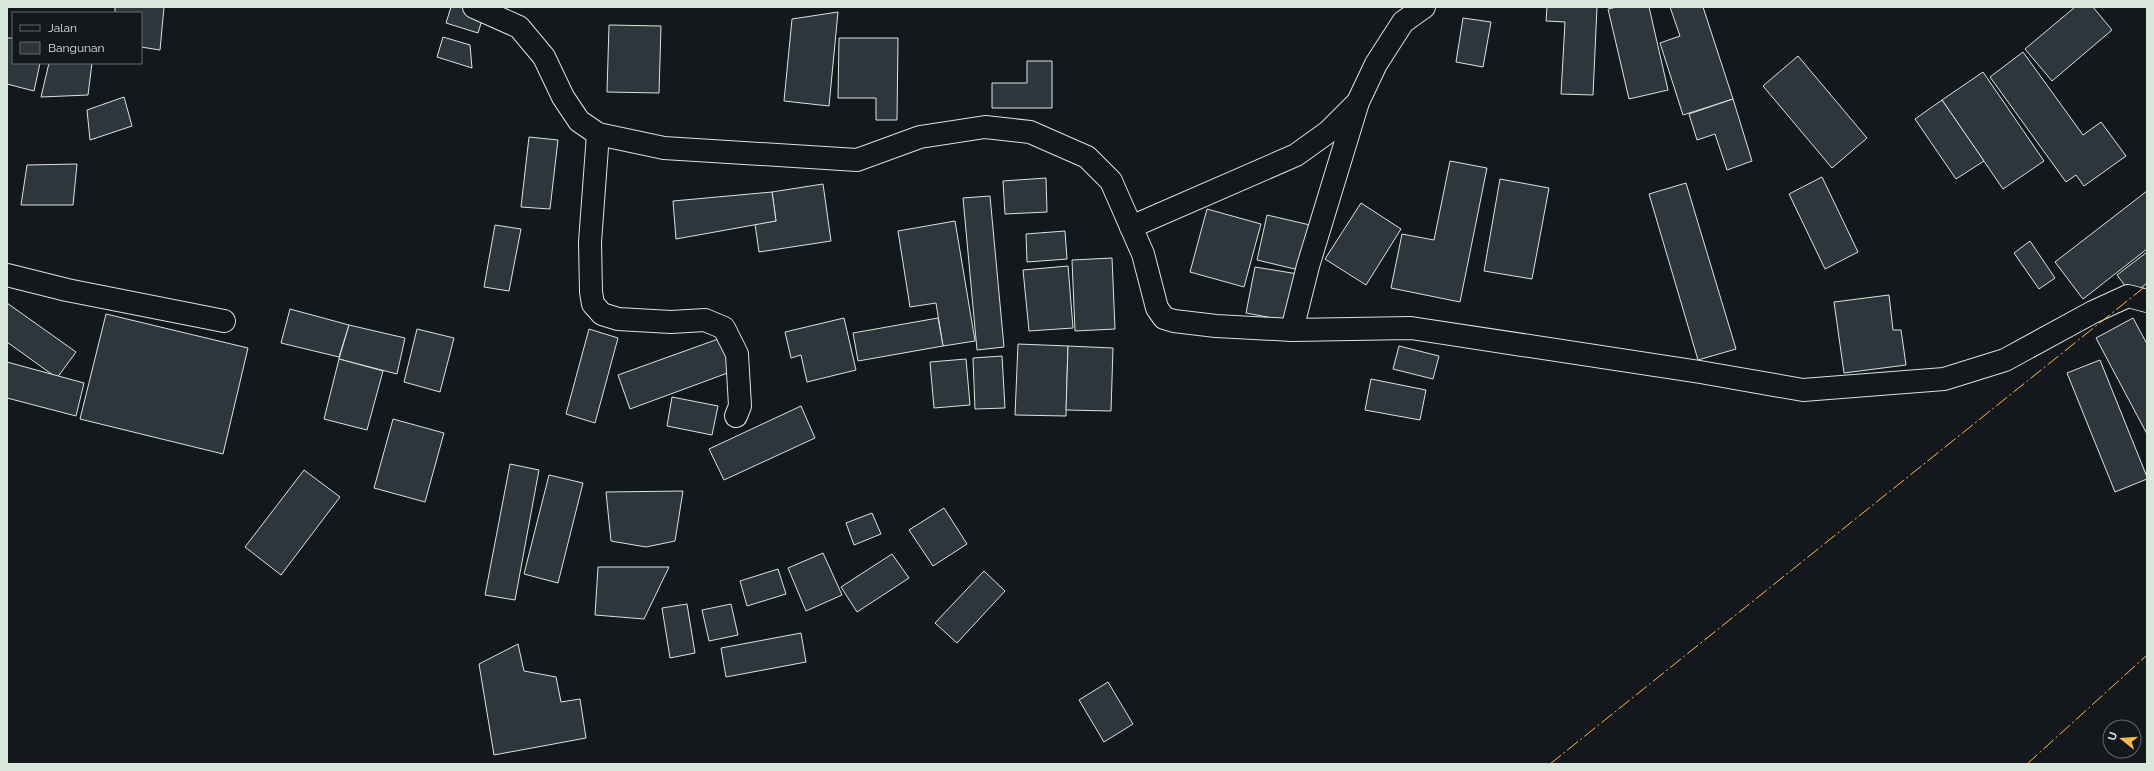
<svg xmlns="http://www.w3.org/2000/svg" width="2154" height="771" viewBox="0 0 2154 771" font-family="Raleway,sans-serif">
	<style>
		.building { fill: #2c363c; stroke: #d8e6dc }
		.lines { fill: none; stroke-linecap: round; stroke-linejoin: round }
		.street-casing { stroke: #d8e6dc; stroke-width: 24 }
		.street { stroke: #14181c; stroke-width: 22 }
		.power { stroke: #ffb74d; stroke-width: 1; stroke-dasharray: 14 3 2 3; stroke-linecap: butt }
	</style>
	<rect width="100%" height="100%" fill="#14181c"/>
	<g class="building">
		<polygon points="115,7 164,7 160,50 141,47 141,13 115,13"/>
		<polygon points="451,7 486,7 478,33 446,23"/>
		<polygon points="1547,7 1597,7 1593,95 1561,94 1565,22 1546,21"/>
		<polygon points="1617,7 1649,7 1668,90 1629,99 1608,9"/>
		<polygon points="1670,7 1703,7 1733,99 1683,115 1660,43 1680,36"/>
		<polygon points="2075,7 2093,7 2112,30 2052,81 2025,49"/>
		<polygon points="838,12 829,106 784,101 792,19"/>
		<polygon points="1463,18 1491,22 1483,67 1456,62"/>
		<polygon points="609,25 661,26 659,93 607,92"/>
		<polygon points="443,37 470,45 472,68 437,57"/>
		<polygon points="7,38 13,38 13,63 40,63 34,91 7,84"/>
		<polygon points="839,38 898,38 897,120 876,120 876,98 838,98"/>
		<polygon points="2023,52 2083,135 2101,122 2126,156 2084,186 2076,175 2066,182 1990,77"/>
		<polygon points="1798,56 1867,138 1832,168 1763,86"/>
		<polygon points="1027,61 1052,61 1052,108 992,108 992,83 1027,83"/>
		<polygon points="49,63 92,63 88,95 41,97"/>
		<polygon points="1983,72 2044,161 2003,189 1942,100"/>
		<polygon points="124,97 132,126 90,140 87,110"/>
		<polygon points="1733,99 1752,161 1727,170 1715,134 1697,140 1689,114"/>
		<polygon points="1942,100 1984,161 1956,179 1915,119"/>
		<polygon points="529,137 558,140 550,209 521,207"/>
		<polygon points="1450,161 1487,168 1460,302 1391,288 1402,234 1434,240"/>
		<polygon points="77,164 73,205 21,205 27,165"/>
		<polygon points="1822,177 1858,252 1825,269 1789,194"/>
		<polygon points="1046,178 1047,212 1005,214 1003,181"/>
		<polygon points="1500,179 1549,188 1532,279 1484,271"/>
		<polygon points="1686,183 1736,349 1698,360 1649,194"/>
		<polygon points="823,184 831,241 759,252 755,224 776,221 772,192"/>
		<polygon points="2147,191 2147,249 2083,299 2055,262"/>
		<polygon points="772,192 776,221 676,239 673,201"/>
		<polygon points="990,196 1004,347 977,350 963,198"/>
		<polygon points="1361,203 1401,229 1366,285 1325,259"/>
		<polygon points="1207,209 1261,224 1244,287 1190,272"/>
		<polygon points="1267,215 1310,225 1299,270 1257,260"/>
		<polygon points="955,221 975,341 943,346 936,303 910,307 898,231"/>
		<polygon points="495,225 521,229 509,291 484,287"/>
		<polygon points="1065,231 1067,259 1027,262 1026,234"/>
		<polygon points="2030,241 2055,278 2039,289 2014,253"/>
		<polygon points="2147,252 2147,283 2132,295 2117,275"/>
		<polygon points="1112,258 1115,329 1075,331 1072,260"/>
		<polygon points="1068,266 1073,328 1029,331 1023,270"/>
		<polygon points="1255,267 1298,274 1289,321 1246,313"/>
		<polygon points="1889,295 1893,330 1901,330 1906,365 1844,373 1834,302"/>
		<polygon points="7,303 76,352 57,378 7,342"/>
		<polygon points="290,309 349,325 339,357 281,343"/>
		<polygon points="106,314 248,348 223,454 80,419"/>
		<polygon points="844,318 856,370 807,382 801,355 791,358 785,332"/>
		<polygon points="938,318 943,346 858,361 853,333"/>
		<polygon points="2133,318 2147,344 2147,434 2096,338"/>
		<polygon points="349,325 405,338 397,374 339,359"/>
		<polygon points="417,329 454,338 440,392 404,382"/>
		<polygon points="589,329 618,338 595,423 566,414"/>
		<polygon points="721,338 733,371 630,409 618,375"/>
		<polygon points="1018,344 1068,346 1066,416 1015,415"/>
		<polygon points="1068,346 1113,348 1111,411 1066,410"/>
		<polygon points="1399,346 1439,356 1433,379 1393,369"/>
		<polygon points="1002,356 1005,408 975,409 973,358"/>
		<polygon points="339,359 383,371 367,430 324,419"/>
		<polygon points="966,359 970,405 934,408 930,362"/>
		<polygon points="2100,360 2147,477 2147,479 2115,492 2067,373"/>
		<polygon points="7,362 84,383 76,416 7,398"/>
		<polygon points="1371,379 1426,390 1420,420 1365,410"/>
		<polygon points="672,397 718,406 712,435 667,426"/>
		<polygon points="801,406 815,438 724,480 709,449"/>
		<polygon points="393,419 444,433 425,502 374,488"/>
		<polygon points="510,464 539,470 515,600 485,595"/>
		<polygon points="304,470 340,497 281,575 245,547"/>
		<polygon points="549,475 583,483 558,583 524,574"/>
		<polygon points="683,491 675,541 646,547 611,541 606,492"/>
		<polygon points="944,508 967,544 933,566 909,530"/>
		<polygon points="872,513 881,534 854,545 846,523"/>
		<polygon points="823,553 842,595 806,611 788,568"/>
		<polygon points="892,554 909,578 857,612 841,587"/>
		<polygon points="598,567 669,567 644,619 595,615"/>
		<polygon points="778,569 786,594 747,606 740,581"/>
		<polygon points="984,571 1005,591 957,643 935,623"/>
		<polygon points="687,604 695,653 670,658 662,608"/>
		<polygon points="731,604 738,635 709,641 702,610"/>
		<polygon points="801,633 806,662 726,677 721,648"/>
		<polygon points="518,644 524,671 556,677 561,702 580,699 586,738 494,755 479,664"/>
		<polygon points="1108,682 1133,724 1104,742 1079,700"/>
	</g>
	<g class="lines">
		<g class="street-casing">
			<g id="street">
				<polyline points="474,7 519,27 544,57 563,97 579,121 598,134 664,148 857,160 920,137 985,127 1030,132 1087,157 1111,181 1143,254 1157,308 1164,318 1174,321 1216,326 1292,330 1411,328 1700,372 1803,390 1944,379 2005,360 2093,312 2128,296 2147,301"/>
				<polyline points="598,134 590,242 591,292 593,304 602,314 618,319 671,322 705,320 724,328 737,354 740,406 736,416"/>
				<polyline points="1131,227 1296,155 1328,132 1355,105"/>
				<polyline points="7,275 67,290 224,321"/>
				<polyline points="1292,330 1308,266 1358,102 1376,64 1403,22 1424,7"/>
			</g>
		</g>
		<use href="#street" class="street"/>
		<g class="power">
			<polyline points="1550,764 2147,285"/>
			<polyline points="2027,764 2147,655"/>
		</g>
	</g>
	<rect width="2154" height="771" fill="none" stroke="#d8e6dc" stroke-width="16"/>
	<rect x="12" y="12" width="130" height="52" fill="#14181c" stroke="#626a69"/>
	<rect x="20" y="25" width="20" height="6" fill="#14181c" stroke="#626a69"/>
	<text x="48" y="32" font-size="12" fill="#d8e6dc">Jalan</text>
	<rect x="20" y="42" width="20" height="12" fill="#2c363c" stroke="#626a69"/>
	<text x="48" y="52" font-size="12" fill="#d8e6dc">Bangunan</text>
	<g transform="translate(2122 739) rotate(287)"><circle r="19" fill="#14181c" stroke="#626a69"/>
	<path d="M0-3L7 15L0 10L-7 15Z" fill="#ffb74d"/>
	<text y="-6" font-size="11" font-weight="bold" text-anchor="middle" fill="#d8e6dc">U</text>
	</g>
</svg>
